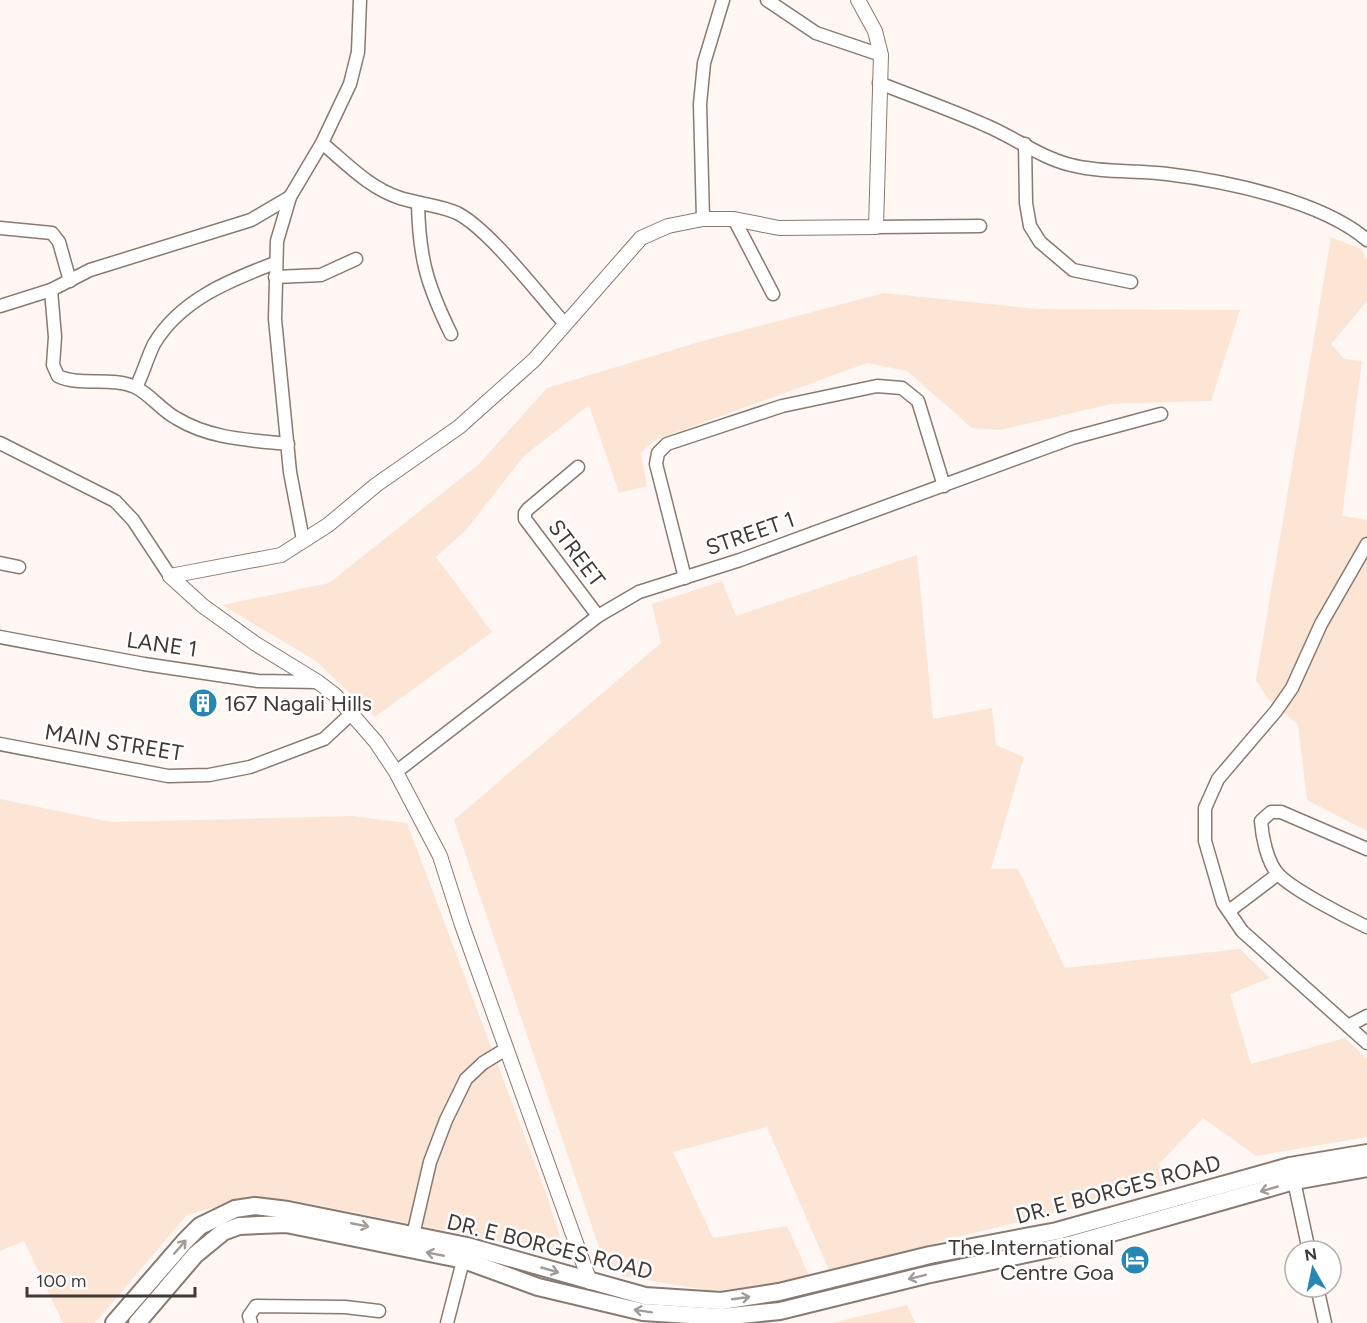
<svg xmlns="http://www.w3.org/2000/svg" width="1367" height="1323" viewBox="0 0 1367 1323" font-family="Figtree,sans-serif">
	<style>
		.green { fill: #fde5d6 }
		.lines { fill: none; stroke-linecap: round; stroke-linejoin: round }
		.minor-casing { stroke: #897a71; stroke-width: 15 }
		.tertiary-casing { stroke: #897a71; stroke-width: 16 }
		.secondary-casing { stroke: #897a71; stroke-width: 20 }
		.minor { stroke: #fff; stroke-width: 12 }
		.tertiary { stroke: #fff; stroke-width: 14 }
		.secondary { stroke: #fff; stroke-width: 16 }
		.oneway { stroke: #a09c9a }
		.labels { text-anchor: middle; stroke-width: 5; stroke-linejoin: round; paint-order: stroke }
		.street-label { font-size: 22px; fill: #403a36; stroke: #fff }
		.poi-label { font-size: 22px; fill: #403a36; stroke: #fff; text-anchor: start }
	</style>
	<rect width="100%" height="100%" fill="#fef7f3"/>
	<g class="green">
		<polygon points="1331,237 1361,249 1367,260 1367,301 1331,344 1344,359 1362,361 1342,516 1367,520 1367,831 1307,800 1298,725 1268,699 1256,680"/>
		<polygon points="884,293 1037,309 1240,310 1211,401 1111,404 1000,430 972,428 907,371 867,363 655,440 641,453 647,486 619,493 589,405 524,456 466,530 436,557 492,632 375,717 316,661 222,605 329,583 479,464 547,388 699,342"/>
		<polygon points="917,555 933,719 992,708 996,745 1024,757 991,869 1018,869 1065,968 1240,949 1270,978 1230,994 1251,1064 1345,1038 1367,1059 1367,1137 1256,1156 1203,1118 1159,1164 1168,1184 829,1270 767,1127 673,1152 713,1238 787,1226 811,1280 713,1291 622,1276 603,1259 454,820 661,643 652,604 722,581 736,616"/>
		<polygon points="0,799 111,822 352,816 407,823 546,1193 566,1255 292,1200 242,1199 187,1215 95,1323 63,1323 24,1241 0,1251"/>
		<polygon points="907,1305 915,1323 832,1323"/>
	</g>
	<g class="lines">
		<g class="minor-casing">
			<g id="minor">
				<polyline points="767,0 816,33 881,55"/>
				<path d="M879 83C915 97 951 110 985 125 1014 137 1041 158 1071 165 1102 173 1136 170 1167 174 1226 181 1322 201 1367 240"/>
				<path d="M322 143C346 163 369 188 400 198 418 204 440 205 457 213 489 229 540 296 565 324"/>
				<polyline points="1025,144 1026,203 1030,226 1040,242 1073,270 1131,282"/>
				<path d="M418 203C419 258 427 285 451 334"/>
				<polyline points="703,219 700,104 704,63 723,0"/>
				<polyline points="734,219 773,294"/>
				<polyline points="876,227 980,226"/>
				<polyline points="0,228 52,233 59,242 70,281"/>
				<polyline points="275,277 321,275 356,259"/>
				<path d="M51 290 55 337 53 365 58 376C81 387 111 376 135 387 150 394 161 410 176 418 210 439 249 440 288 444"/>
				<polyline points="0,306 51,290 90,270 251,220 290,197"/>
				<path d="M136 387C143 374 147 358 154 344 180 300 230 280 275 263"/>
				<polyline points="0,443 115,501 133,520 170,576"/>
				<polyline points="578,467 528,509 525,513 525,519 598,616"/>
				<polyline points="303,540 290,472 275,319 277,241 290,197 322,143 350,84 358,52 360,0"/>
				<polyline points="1367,544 1321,624 1292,688 1276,711 1218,779 1205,808 1205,841 1223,903 1242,931 1367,1043"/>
				<polyline points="0,563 19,567"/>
				<polyline points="685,578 656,464 658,453 667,444 782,406 877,386 902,388 918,401 944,486"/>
				<polyline points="0,637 144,664 258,681 318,682"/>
				<polyline points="0,744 168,776 209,775 250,767 324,739 351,714"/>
				<polyline points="396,772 598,616 639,592 740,560 1072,438 1161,414"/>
				<path d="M1367 849 1281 812H1271L1261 821C1262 836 1267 862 1278 874 1293 890 1346 917 1367 927"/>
				<polyline points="1229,911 1278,874"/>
				<polyline points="1348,1026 1367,1016"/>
				<polyline points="1294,1181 1309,1251"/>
				<polyline points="413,1235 430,1162 446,1120 466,1079 483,1063 506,1049"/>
				<polyline points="1317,1287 1325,1323"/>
				<polyline points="251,1323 249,1316 256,1306 345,1307 379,1311"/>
				<polyline points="447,1323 465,1253"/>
			</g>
		</g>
		<g class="tertiary-casing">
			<g id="tertiary">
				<polyline points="170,576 281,555 328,525 376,485 459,427 534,360 641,238 668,226 703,219 734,219 779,228 876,227 881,55 875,31 858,0"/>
				<polyline points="170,576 203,606 256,644 318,682 335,695 376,742 396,772 440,856 462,925 590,1282"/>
			</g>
		</g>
		<g class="secondary-casing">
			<g id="secondary">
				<polyline points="114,1323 185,1241 200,1226 235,1209 255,1206 288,1210 467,1246 645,1296 721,1301 779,1292 930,1255 1057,1231 1290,1166 1367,1153"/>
				<polyline points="137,1323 195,1255 223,1232 239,1226 286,1224 464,1260 538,1287 643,1312 721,1317 780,1311 926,1275 1073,1244 1294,1181 1367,1168"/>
			</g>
		</g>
		<use href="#minor" class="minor"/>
		<use href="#tertiary" class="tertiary"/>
		<use href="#secondary" class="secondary"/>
	</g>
	<defs><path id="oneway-shaft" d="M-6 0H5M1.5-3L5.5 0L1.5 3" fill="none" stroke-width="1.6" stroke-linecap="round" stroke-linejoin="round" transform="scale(1.5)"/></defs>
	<g class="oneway">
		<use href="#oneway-shaft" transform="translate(1269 1189) rotate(164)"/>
		<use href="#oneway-shaft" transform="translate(360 1225) rotate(11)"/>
		<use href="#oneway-shaft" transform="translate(180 1247) rotate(-49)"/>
		<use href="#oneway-shaft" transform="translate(435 1254) rotate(-169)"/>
		<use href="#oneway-shaft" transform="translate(550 1270) rotate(16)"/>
		<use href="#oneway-shaft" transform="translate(917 1277) rotate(166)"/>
		<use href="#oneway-shaft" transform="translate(741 1298) rotate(-8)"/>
		<use href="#oneway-shaft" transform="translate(643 1311) rotate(-171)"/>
	</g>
	<defs>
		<g id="building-disc" transform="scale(1.5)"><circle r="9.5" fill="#2886b2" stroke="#fff"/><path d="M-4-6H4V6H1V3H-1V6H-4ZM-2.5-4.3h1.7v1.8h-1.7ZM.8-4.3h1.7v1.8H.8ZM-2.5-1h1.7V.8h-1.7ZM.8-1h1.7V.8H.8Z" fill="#fff"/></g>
		<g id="hotel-disc" transform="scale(1.5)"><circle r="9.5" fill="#2886b2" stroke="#fff"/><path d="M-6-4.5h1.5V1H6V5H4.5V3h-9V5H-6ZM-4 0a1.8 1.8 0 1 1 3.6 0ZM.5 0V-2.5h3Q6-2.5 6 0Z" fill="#fff"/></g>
	</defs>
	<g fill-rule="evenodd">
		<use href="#building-disc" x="203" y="703"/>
		<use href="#hotel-disc" x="1135" y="1260"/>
	</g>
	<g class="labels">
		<g class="street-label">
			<text transform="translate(750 533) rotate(-19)" y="8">STREET 1</text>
			<text transform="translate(577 553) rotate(53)" y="8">STREET</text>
			<text transform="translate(162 644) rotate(8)" y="8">LANE 1</text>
			<text transform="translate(114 742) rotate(9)" y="8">MAIN STREET</text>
			<text transform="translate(1118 1189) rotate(-15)" y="8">DR. E BORGES ROAD</text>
			<text transform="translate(550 1246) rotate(14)" y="8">DR. E BORGES ROAD</text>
		</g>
		<g class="poi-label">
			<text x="224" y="711">167 Nagali Hills</text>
			<text x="1114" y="1255" text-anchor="end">The International<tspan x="1114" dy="25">Centre Goa</tspan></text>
		</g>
	</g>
	<g transform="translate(1313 1269) rotate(351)"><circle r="28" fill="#ffffff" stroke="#b3b0af" stroke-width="1.5"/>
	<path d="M0-4.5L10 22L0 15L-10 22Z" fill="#2886b2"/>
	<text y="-9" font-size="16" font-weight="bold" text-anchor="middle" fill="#403a36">N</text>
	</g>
	<path d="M27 1287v9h168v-9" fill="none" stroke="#403a36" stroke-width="3"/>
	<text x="36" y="1287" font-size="18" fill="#403a36" stroke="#ffffff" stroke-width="4.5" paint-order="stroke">100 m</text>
</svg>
